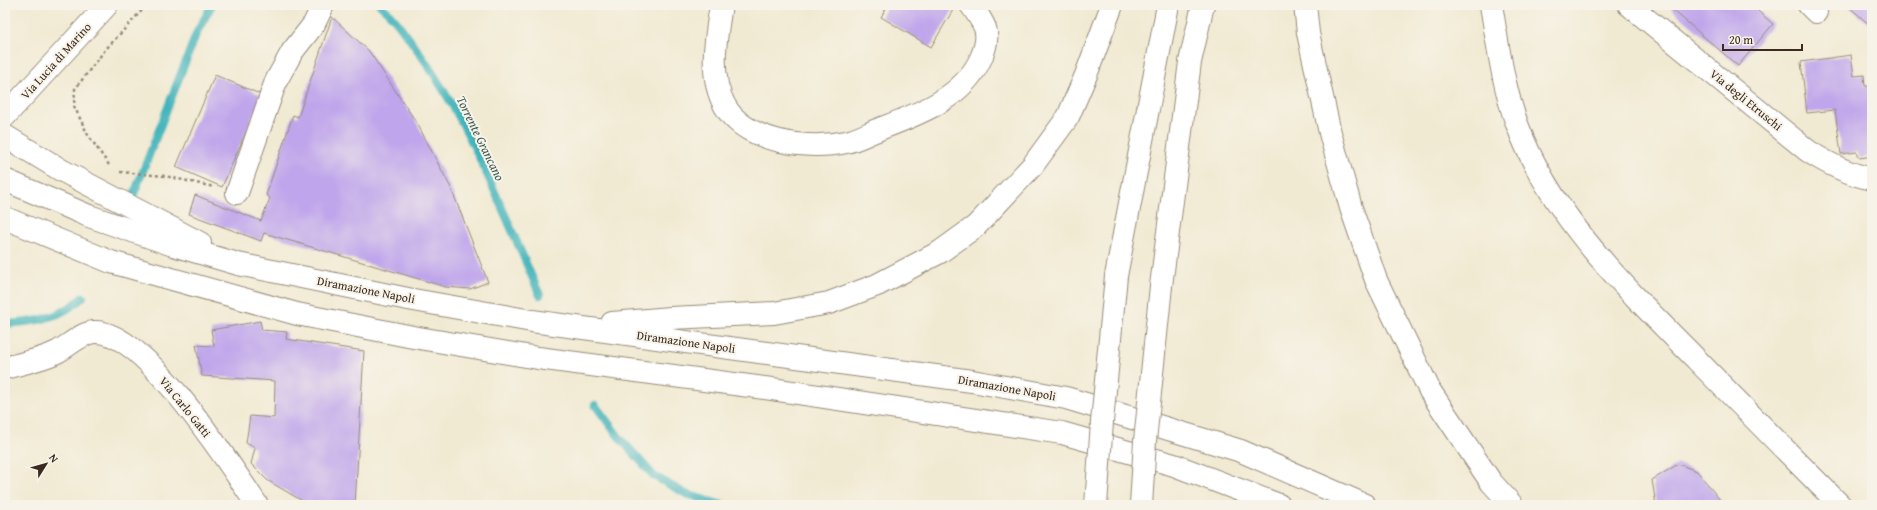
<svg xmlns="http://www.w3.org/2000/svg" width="1877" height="510" viewBox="0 0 1877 510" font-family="'Gentium Book Plus',serif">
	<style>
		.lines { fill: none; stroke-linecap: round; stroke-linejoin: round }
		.stream { stroke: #45b5bc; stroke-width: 8 }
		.building { fill: #bfa5eb }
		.minor-casing { stroke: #968a78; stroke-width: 24 }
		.major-casing { stroke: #968a78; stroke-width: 24 }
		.highway-casing { stroke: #968a78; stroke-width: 24 }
		.path { stroke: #968a78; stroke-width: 2.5; stroke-dasharray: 3 3; stroke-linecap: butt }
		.minor { stroke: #fff; stroke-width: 22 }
		.major { stroke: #fff; stroke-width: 22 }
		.highway { stroke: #fff; stroke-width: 22 }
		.highway-bridge-casing { stroke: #968a78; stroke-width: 24; stroke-linecap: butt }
		.highway-bridge { stroke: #fff; stroke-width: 22 }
		.labels { text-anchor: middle; stroke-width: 4; stroke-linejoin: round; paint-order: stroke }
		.street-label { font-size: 12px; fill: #3b2a1e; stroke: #f7f3e8 }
		.water-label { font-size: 13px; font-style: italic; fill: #3e5b55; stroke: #f7f3e8 }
	</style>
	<rect width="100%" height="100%" fill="#f7f3e8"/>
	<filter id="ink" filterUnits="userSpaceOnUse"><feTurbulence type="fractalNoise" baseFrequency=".025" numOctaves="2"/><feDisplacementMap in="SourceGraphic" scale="8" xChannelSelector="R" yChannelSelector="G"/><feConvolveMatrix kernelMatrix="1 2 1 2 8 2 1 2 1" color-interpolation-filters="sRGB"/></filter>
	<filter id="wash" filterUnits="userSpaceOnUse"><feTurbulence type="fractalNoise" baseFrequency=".012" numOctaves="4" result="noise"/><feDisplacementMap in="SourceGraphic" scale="16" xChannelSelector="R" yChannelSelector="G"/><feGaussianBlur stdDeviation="0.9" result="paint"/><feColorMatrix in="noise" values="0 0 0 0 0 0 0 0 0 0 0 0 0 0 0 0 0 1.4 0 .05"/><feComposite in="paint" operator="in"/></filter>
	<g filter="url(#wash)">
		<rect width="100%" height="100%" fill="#f1ead3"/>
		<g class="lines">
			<g class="stream">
				<path d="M380 5C394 16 403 30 413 44 469 120 502 210 540 295"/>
				<polyline points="134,194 197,32 212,5"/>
				<path d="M5 324C35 322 60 319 83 297"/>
				<polyline points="595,405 619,437 654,476 686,494 723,505"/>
			</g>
		</g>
		<g id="blocks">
			<g class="building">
				<polygon points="888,5 956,5 931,47 881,17"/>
				<polygon points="1667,5 1751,5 1773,24 1738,66"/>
				<polygon points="1847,5 1872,5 1872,27"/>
				<polygon points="332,17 369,51 418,125 451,188 488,282 470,289 446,287 264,233 261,241 189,214 195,195 261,221 270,198 266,195 293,115 298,117"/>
				<polygon points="1851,55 1854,76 1864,75 1865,86 1872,86 1872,156 1860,158 1857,152 1841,154 1835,110 1807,113 1801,62"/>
				<polygon points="215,75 262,95 222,187 176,167"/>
				<polygon points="260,321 262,330 287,332 286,339 364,351 355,505 309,505 267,480 251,464 255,448 246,443 250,416 274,418 275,381 202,376 196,345 214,346 211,330"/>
				<polygon points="1678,464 1697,471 1724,505 1656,505 1652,480"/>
			</g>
		</g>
	</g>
	<g filter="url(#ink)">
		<use href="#blocks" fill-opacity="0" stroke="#968a78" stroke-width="1"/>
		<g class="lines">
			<g class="minor-casing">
				<g id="minor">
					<path d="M721 5C716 38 708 76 725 106 746 143 809 150 846 142 857 140 867 134 877 130 916 115 963 99 981 58 985 49 988 37 985 28 982 20 976 12 971 5"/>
					<path d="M1491 5C1498 45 1503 86 1517 124 1551 217 1627 289 1694 357 1743 407 1791 456 1840 505"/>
					<polyline points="1809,5 1816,12"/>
					<polyline points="5,116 107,5"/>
					<polyline points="237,193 276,81 292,52 314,24 323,5"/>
					<path d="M5 368C22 363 41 360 57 352 69 346 81 333 94 332 144 329 231 466 257 505"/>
				</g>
			</g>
			<g class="major-casing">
				<path id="major" d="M1629 5 1808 151C1828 164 1848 174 1872 179"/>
			</g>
			<g class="highway-casing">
				<g id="highway">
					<polyline points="1305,5 1308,33 1330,133 1351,208 1376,280 1430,391 1491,482 1512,505"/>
					<polyline points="5,136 61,170 200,243"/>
					<polyline points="5,180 89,216 173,245 238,264 408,299 532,321 972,381 1066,398 1241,451 1365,505"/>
					<polyline points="5,218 111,262 297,314 413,337 538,358 772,389 1062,433 1174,465 1279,505"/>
					<polyline points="1116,276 1168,5"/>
					<polyline points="1161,286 1190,62 1203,5"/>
					<polyline points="612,323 671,318 774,313 829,303 877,285 940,252 976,226 1033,165 1068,117 1086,75 1112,5"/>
				</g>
			</g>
			<g class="path">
				<polyline points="109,165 88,135 74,106 75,89 105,50 147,5"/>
				<polyline points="120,172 165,176 214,187"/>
			</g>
			<use href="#minor" class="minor"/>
			<use href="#major" class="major"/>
			<use href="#highway" class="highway"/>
			<g class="highway-bridge-casing">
				<g id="highway-bridge">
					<polyline points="1096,505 1102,422 1116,276"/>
					<polyline points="1141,505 1145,441 1161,286"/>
				</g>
			</g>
			<use href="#highway-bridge" class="highway-bridge"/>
		</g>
	</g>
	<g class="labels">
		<g class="street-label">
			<text transform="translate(56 61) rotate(-48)" y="4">Via Lucia di Marino</text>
			<text transform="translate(1746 100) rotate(39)" y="4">Via degli Etruschi</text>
			<text transform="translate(366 290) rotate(11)" y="4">Diramazione Napoli</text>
			<text transform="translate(686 342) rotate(8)" y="4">Diramazione Napoli</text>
			<text transform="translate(1007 388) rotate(10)" y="4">Diramazione Napoli</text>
			<text transform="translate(185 407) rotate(51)" y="4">Via Carlo Gatti</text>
		</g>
		<g class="water-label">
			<text transform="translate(481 138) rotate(64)" y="5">Torrente Grancano</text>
		</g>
	</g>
	<rect width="1877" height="510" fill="none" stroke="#f7f3e8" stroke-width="20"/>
	<g transform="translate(46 464) rotate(53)" stroke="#f7f3e8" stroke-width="3" paint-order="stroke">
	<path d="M0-3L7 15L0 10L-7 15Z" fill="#3b2a1e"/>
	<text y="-6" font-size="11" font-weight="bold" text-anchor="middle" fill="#3b2a1e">N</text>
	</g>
	<path d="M1723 44v6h79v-6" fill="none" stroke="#3b2a1e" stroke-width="2"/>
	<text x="1729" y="44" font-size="12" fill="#3b2a1e" stroke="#f7f3e8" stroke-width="3" paint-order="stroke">20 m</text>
</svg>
